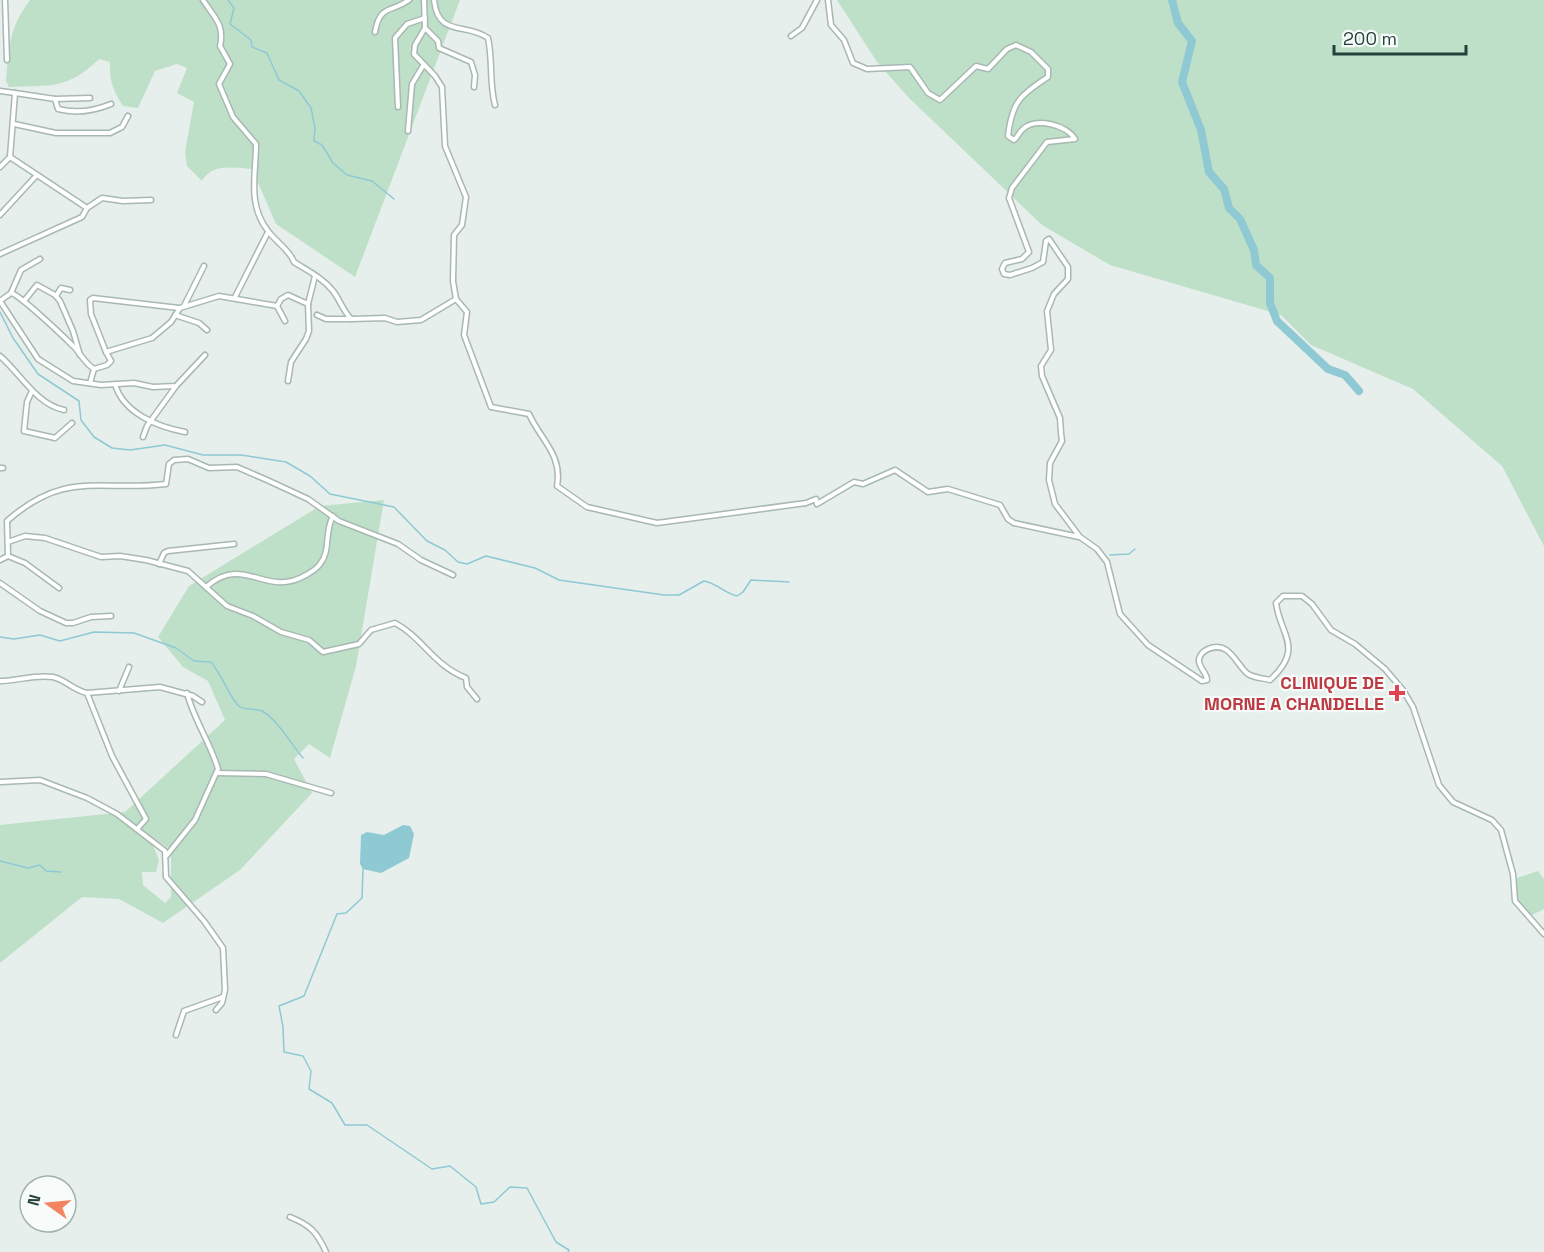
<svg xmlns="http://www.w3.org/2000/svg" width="1544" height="1252" viewBox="0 0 1544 1252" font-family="'Space Grotesk',sans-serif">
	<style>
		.green { fill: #bfe0c8 }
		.water { fill: #8ec9d4 }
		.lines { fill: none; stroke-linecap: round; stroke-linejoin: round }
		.stream { stroke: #8ec9d4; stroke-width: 1.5 }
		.river { stroke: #8ec9d4; stroke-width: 8 }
		.minor-casing { stroke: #a8b8b2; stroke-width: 7 }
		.minor { stroke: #fff; stroke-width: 4 }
		.health-dot { fill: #e0444e; stroke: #f7fbf9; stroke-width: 2 }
		.labels { text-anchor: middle; stroke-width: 4.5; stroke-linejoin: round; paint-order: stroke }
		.health-label { font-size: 18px; font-weight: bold; fill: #be3a42; stroke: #f7fbf9; text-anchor: end }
	</style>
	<rect width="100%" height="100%" fill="#e6efeb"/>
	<g class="green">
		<path d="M30 0H460L355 277 276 224 252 169C234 168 212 163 202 181L187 166 185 152 194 102 177 93 187 68 177 64 155 71 138 108 123 106C113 90 109 80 110 62L99 59C67 90 51 85 9 87L6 81C9 48 9 27 30 0Z"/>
		<polygon points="837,0 1544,0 1544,546 1502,466 1413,389 1311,345 1281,315 1110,265 1042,225 909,98 877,62"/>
		<polygon points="384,500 356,666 330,758 309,744 294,759 312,793 240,870 163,923 119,899 82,897 0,963 0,825 115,813 151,841 159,860 156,872 142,872 143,885 165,903 171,897 171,850 117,813 125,812 225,720 208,681 183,667 158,637 189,586 320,506"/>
		<polygon points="1538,871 1544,879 1544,909 1530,916 1514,897 1514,879"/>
	</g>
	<polygon class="water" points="403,825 410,826 414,834 409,858 381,873 363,869 360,864 361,835 367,832 384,835"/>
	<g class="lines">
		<g class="stream">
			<polyline points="228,0 234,8 230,24 251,40 252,47 267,53 279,80 299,91 311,108 315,128 314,141 322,145 333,163 347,175 372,181 394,199"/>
			<path d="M0 312 13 338 38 374 79 401 81 420 94 437 112 448 130 450 165 445 203 455H241L286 462 310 476 330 494 394 507 427 541 445 550 458 562 467 564 486 556 535 568 559 580 664 595H679L704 581C719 584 725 594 737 596L743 592 751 580 789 582"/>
			<polyline points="1110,555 1129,554 1135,549"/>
			<path d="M0 637 14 639 40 635 60 641 94 632 134 633 176 648 194 661 211 662C221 673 231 700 239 706 245 711 255 708 262 711 278 720 291 744 303 758"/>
			<polyline points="0,861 28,868 40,865 46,871 61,872"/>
			<polyline points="363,869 362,898 346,913 337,914 304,996 279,1006 283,1027 284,1052 303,1056 311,1071 309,1089 332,1103 345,1125 367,1125 432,1169 450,1166 476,1187 481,1204 494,1202 510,1187 527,1188 556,1242 569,1250 568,1252"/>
		</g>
		<polyline class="river" points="1172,0 1178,23 1192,41 1182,82 1201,130 1209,172 1224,189 1229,208 1240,219 1254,250 1256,265 1270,278 1270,303 1277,321 1328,369 1345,375 1359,391"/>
		<g class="minor-casing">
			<g id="minor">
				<polyline points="5,0 7,60"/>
				<path d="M203 0C214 17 225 25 220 46L230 64 219 84 233 117 256 144C256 175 247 204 268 231 276 242 289 249 294 262 308 271 323 278 333 291 340 300 342 309 351 319L385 318 397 322 421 320 456 299"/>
				<path d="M424 0 425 28 415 45 414 54 435 76 442 87 445 146 466 197 462 225 454 235 453 281 456 299 467 312 464 335 491 407 529 414C540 439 563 455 557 486L587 507 657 523 806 503 816 499 817 504 854 482 863 484 895 470 928 492 948 489 1000 505 1008 519 1014 523 1079 537"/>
				<path d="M434 0C438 38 466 22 488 38 493 61 489 83 495 105"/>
				<path d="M828 0 831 25 844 40 853 63 867 69 910 67 928 93 940 100 976 66 988 69 1007 49 1016 45 1031 52 1048 69V77C1020 95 1012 102 1008 136L1014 140C1018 137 1019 132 1023 129 1036 117 1067 125 1075 139L1047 142 1012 188 1009 198 1029 252 1022 259 1005 263 1002 269 1004 274 1010 275 1032 268 1043 262 1046 241 1049 239 1068 267V279L1054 294 1047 311 1051 350 1041 366 1042 376 1060 418 1061 433 1062 441 1050 463 1049 480 1055 504 1080 537 1097 549 1107 562 1120 614 1148 645 1202 681 1207 680C1207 672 1198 668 1199 659 1200 654 1204 651 1208 649 1230 640 1236 665 1248 674 1254 678 1263 678 1270 680 1305 648 1280 635 1276 603L1283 596H1302L1312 604 1331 630 1355 644 1385 669 1403 690 1413 707 1439 785 1453 802 1492 820 1501 830 1513 874 1515 901 1544 934"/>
				<polyline points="425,28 438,41 439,48 471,62 475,75 474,87"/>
				<path d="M375 32C380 4 391 13 409 0"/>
				<polyline points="791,36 802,28 817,0"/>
				<polyline points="0,91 15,93 10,157"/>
				<polyline points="15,93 55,99 90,98"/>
				<path d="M55 99 58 109C77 114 94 111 111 104"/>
				<polyline points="398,107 395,38 407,24 425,18"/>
				<polyline points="14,124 56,133 110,133 122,127 128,116"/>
				<polyline points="408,131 412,84 424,64"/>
				<polyline points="10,157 87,208"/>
				<polyline points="0,167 10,157"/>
				<polyline points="0,215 36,176"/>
				<polyline points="0,254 82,217 87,208 102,198 123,201 151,200"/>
				<polyline points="11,293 21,270 40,259"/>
				<polyline points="56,296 61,288 70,290"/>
				<polyline points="235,297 268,232"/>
				<polyline points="0,301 38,359 73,381 101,385 134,383 153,387 176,386 205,355"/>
				<path d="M0 301 11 293C20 295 63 336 72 345 81 353 83 362 94 369L90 383"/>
				<polyline points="24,301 37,285 55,295 60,301 73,331 80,355"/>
				<polyline points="184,306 204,266"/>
				<polyline points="277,306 281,299 288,295 308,304"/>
				<polyline points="277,306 285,321"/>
				<polyline points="175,315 199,323 207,330"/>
				<polyline points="317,315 326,319 351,319"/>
				<polyline points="106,352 91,314 90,300 93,298 179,308"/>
				<path d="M0 356C21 374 36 404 64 410"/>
				<polyline points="94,369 107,365 111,361 106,352 152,338 171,322 180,308 219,296 277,306"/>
				<polyline points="288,381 291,362 306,339 309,331 308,304 315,276"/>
				<path d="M115 384C123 413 158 427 185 432"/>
				<polyline points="32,391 27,402 24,431 55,438 72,423"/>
				<polyline points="143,437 147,426 176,386"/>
				<polyline points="0,468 3,468"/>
				<path d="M8 542 25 536 45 538 101 557 120 556 146 560 188 571 227 606 253 616 281 632 309 640 323 652 359 644 371 630 395 623C422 637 433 665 466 678L467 687 477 699"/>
				<path d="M8 556 7 521C66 469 99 492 166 484L169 464 174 460 188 459 209 468 237 467 267 480 308 499 339 521 398 544 421 560 453 575"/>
				<polyline points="0,560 8,556 25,563 59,588"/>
				<polyline points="159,564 164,553 168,551 234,544"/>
				<polyline points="0,583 40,611 66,623 73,623 91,617 111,616"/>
				<path d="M206 587C245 553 265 599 306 575 311 572 317 569 320 564 331 551 324 532 333 516"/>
				<path d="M0 681C17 681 36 674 53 677 66 680 73 690 87 693L160 687 193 696 202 702"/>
				<polyline points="119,691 129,667"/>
				<polyline points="87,693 112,756 146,819 138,828"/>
				<polyline points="217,773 266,774 331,793"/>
				<polyline points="0,782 40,780 87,798 117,814 165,851 166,877 204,921 223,948 225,990 222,1003 216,1010"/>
				<path d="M167 855 195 820 218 769C210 742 194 720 187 693"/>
				<polyline points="176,1035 184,1011 223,997"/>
				<path d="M290 1217C310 1225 317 1232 326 1252"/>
			</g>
		</g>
		<use href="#minor" class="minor"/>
	</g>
	<path class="health-dot" d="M1394 684h6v6h6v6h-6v6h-6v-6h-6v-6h6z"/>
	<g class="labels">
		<g class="health-label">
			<text x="1384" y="689">CLINIQUE DE<tspan x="1384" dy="21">MORNE A CHANDELLE</tspan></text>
		</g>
	</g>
	<g transform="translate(48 1204) rotate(285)"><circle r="28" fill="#f7fbf9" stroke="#a3b1ad" stroke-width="1.5"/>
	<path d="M0-4.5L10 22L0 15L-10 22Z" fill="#f4845f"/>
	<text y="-9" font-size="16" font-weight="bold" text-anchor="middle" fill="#24423a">N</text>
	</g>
	<path d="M1334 45v9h132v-9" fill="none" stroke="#24423a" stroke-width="3"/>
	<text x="1343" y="45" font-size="18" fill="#24423a" stroke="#f7fbf9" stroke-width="4.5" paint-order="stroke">200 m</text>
</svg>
